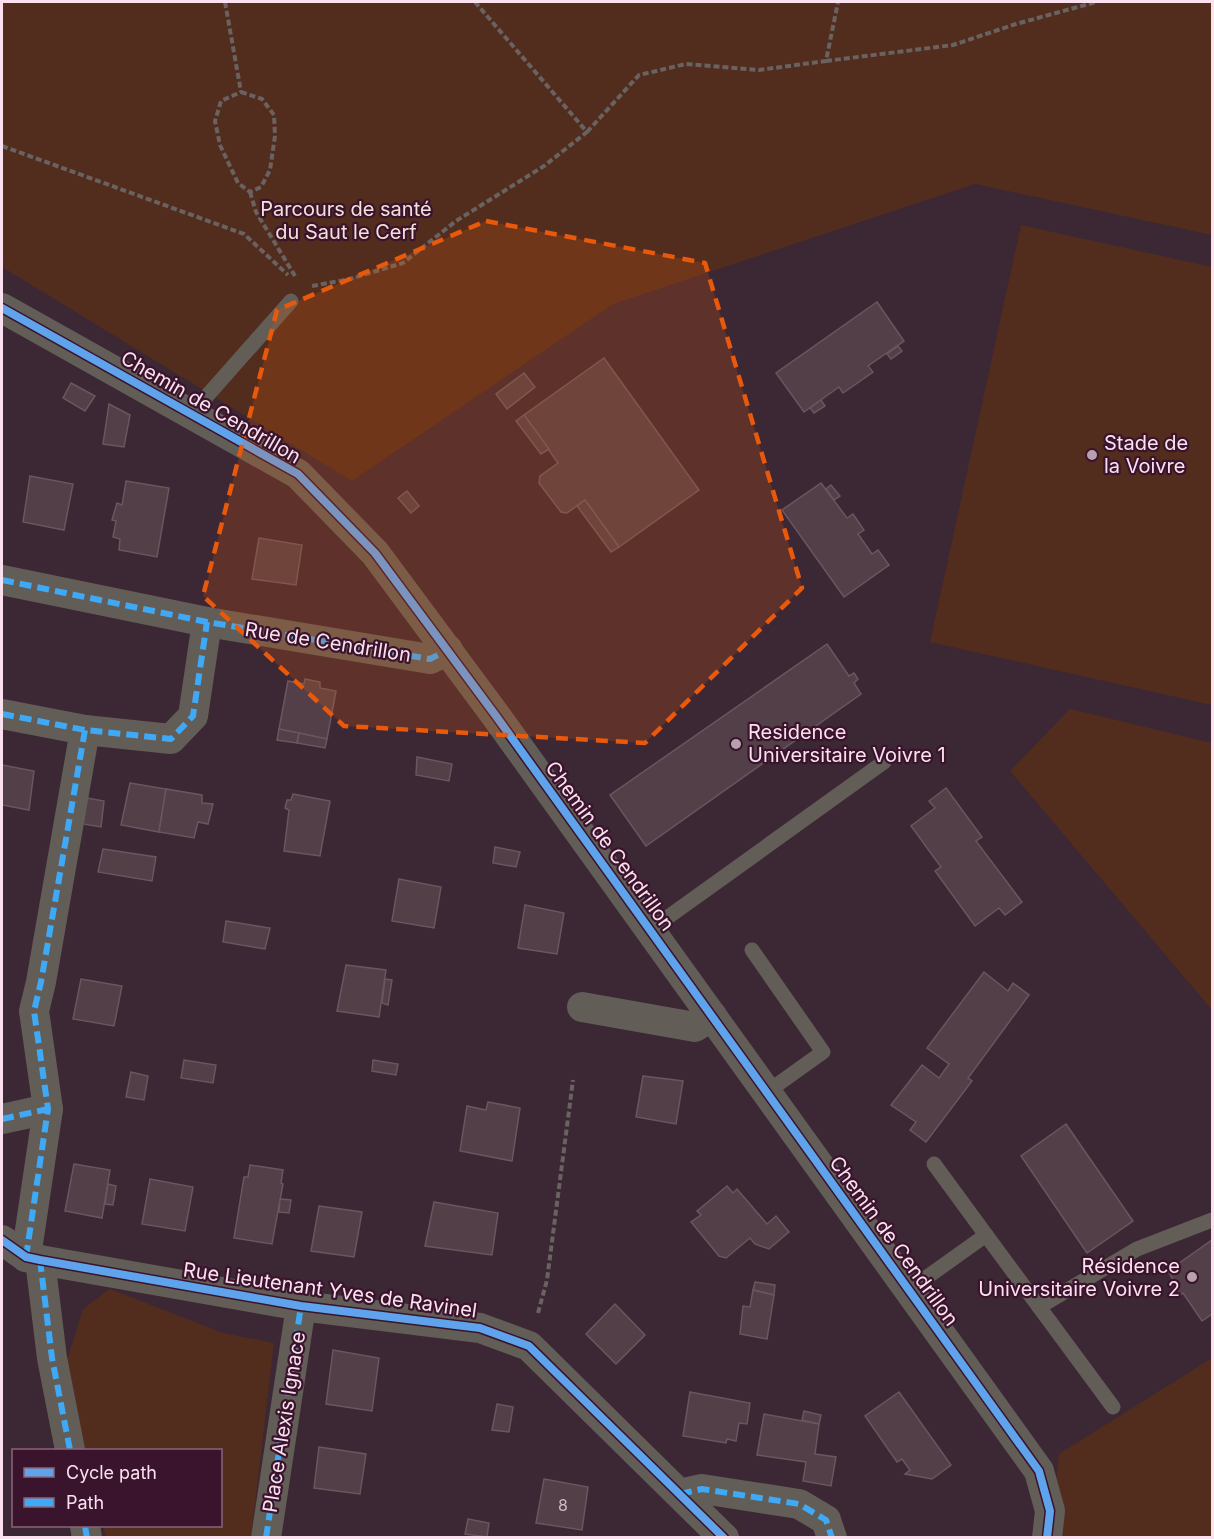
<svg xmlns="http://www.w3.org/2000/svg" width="1214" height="1539" viewBox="0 0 1214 1539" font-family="Inter,sans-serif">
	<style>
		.green { fill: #522d1e }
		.building { fill: #523f47; stroke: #6a565f; stroke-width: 1.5 }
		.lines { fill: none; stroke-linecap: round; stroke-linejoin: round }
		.path { stroke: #696260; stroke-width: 4; stroke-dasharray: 6 3; stroke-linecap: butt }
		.lane { stroke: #625d57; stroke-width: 15 }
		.street { stroke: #625d57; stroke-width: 30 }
		.quiet { stroke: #3fa9f5; stroke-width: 6; stroke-dasharray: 12 6; stroke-linecap: butt }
		.cycleway-casing { stroke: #3a142c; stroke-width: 11 }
		.cycleway { stroke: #60a3ed; stroke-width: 8 }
		.marked { fill: #e8590c; fill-opacity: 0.2; stroke: #e8590c; stroke-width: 4.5; stroke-dasharray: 12 8; stroke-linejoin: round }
		.poi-dot { fill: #b8a0ae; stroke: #3a142c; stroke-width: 2 }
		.labels { text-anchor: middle; stroke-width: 4.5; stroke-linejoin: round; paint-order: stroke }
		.number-label { font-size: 16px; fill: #d1b8c5 }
		.park-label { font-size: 20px; fill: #f3e0d8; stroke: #3a142c }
		.street-label { font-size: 20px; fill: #fbe1ef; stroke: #3a142c }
		.poi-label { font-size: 20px; fill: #fbe1ef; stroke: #3a142c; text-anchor: start }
	</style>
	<rect width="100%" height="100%" fill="#3c2734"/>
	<g class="green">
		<polygon points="2,2 1212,2 1212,235 975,184 613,304 352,481 2,267"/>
		<polygon points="1021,225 1212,267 1212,705 930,642"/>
		<polygon points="1070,709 1212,743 1212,1010 1010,771"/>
		<polygon points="110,1289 223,1333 274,1343 251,1537 106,1537 103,1526 220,1526 220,1450 85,1450 65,1367 83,1309"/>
		<polygon points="1212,1358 1212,1537 1050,1538 1059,1454"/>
	</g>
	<g class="building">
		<polygon points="877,302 904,341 868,366 873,372 843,393 839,387 804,412 776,373"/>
		<polygon points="898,346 902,351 891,359 887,354"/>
		<polygon points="604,358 699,490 619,547 585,500 567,513 561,512 545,491 539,483 540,476 558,463 524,415"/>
		<polygon points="524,373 535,387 507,409 496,394"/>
		<polygon points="71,383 95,396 85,411 63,398"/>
		<polygon points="821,400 825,406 814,413 810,408"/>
		<polygon points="109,404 130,415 124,447 103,444"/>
		<polygon points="524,415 549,449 541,454 516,421"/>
		<polygon points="30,476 73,484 64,530 23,522"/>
		<polygon points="126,481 169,488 157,557 119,550 120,539 113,537 116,521 112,520 117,503 122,505"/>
		<polygon points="821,483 847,518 853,514 864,530 858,534 872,554 878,550 889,565 844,597 782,510"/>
		<polygon points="831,485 840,496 834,500 826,489"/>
		<polygon points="407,491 419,506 411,513 398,498"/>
		<polygon points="585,500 619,547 611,552 577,506"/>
		<polygon points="259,538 302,545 296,585 252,579"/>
		<polygon points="827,644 849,676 854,673 858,679 854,683 861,694 646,846 610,795"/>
		<polygon points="305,679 320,682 320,688 336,691 327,739 279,729 288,681 304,684"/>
		<polygon points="279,729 299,733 297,743 277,740"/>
		<polygon points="299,733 327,739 325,748 297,743"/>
		<polygon points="417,757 452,764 449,781 416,775"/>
		<polygon points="2,765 34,771 29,810 2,805"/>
		<polygon points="130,783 166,789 159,832 121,825"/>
		<polygon points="946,788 982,837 976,841 1022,902 1005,915 999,908 975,926 935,871 941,867 911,826 935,808 929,801"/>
		<polygon points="166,789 202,795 202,803 213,804 208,824 198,822 194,838 159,832"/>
		<polygon points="293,794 330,801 320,856 284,851 289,810 285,808 287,800 291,800"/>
		<polygon points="87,798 104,801 101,827 83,824"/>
		<polygon points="495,847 520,852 516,867 493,863"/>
		<polygon points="103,849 156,857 152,881 98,872"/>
		<polygon points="399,879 441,887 434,928 392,921"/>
		<polygon points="525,905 564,913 557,954 518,948"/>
		<polygon points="226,921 270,928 265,949 223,942"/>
		<polygon points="346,965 386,970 379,1017 337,1011"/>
		<polygon points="984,972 1008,991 1013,983 1029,995 968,1078 972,1081 926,1142 910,1130 916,1122 891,1105 922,1065 939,1078 949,1064 927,1048"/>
		<polygon points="81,979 122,986 114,1026 73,1019"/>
		<polygon points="385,979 392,980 388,1005 382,1003"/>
		<polygon points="184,1060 216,1065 213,1083 181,1078"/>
		<polygon points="373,1060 398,1064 396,1075 372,1071"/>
		<polygon points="131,1072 148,1076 144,1100 126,1097"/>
		<polygon points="643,1076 683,1081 676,1124 636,1117"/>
		<polygon points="488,1102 520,1108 512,1161 460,1151 467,1106 486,1110"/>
		<polygon points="1066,1124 1133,1221 1087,1253 1021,1156"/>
		<polygon points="74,1164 110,1170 102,1218 65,1211"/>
		<polygon points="250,1165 283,1170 281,1183 283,1184 272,1244 234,1238 244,1177 248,1177"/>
		<polygon points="150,1179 193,1187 185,1231 142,1224"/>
		<polygon points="108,1184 116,1186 113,1205 105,1204"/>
		<polygon points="727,1186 733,1193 737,1189 767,1224 776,1216 789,1232 769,1249 755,1244 750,1238 726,1258 719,1256 691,1222 701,1215 697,1211"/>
		<polygon points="280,1199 291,1200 289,1213 279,1212"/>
		<polygon points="434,1202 498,1213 492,1255 425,1246"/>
		<polygon points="319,1206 362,1212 354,1257 311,1251"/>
		<polygon points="1212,1240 1212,1314 1202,1321 1183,1293 1178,1297 1171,1286 1175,1283 1168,1271"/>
		<polygon points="755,1282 775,1285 774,1295 753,1290"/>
		<polygon points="753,1290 774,1295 767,1339 740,1334 743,1306 750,1307"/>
		<polygon points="615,1304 645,1335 616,1364 586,1334"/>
		<polygon points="333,1350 379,1358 372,1411 326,1404"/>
		<polygon points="690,1392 750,1403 747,1424 739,1423 736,1441 727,1439 726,1443 683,1436"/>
		<polygon points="899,1392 951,1465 932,1479 905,1474 910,1470 902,1459 897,1462 865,1416"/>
		<polygon points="497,1404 513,1407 509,1432 492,1430"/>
		<polygon points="804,1411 821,1415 819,1424 802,1420"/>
		<polygon points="764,1414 819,1424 815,1454 836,1457 831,1486 803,1481 806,1462 757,1455"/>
		<polygon points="319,1447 366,1454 360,1494 314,1488"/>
		<polygon points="544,1479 588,1487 582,1530 536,1523"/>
		<polygon points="468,1519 489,1523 487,1537 465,1534"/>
	</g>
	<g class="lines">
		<g class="path">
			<polyline points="225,2 241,92"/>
			<polyline points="826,61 953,45 1016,24 1096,2"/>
			<polygon points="241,92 262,99 274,115 275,136 270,170 261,187 250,192 238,183 220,145 215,121 221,101"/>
			<polyline points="587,132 639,75 686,64 759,70 826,61 838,2"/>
			<polyline points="2,146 244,234 288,275"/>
			<polyline points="250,192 256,212 295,276"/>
			<polyline points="312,286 350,279 403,263 456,221 544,166 587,132 475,2"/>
			<polyline points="538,1313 547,1280 573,1080"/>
		</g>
		<g class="lane">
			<polyline points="191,414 291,301"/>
			<polyline points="650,930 884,762"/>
			<polyline points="752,950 823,1052 767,1092"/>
			<polyline points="934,1164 986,1235"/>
			<polyline points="909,1290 986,1235 1113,1407"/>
			<polyline points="1039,1307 1137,1249 1212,1220"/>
		</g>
		<g class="street">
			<polyline points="2,308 298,474 375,553 496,716 1039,1471 1050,1511 1047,1538"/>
			<polyline points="2,580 207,622 430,659 448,650"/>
			<polyline points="2,714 85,730 171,739 193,716 207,622"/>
			<polyline points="582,1007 695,1027 712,1016"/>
			<polyline points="2,1119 48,1109"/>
			<polyline points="2,1240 26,1257 40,1260 301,1306 480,1328 529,1346 724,1538"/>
			<polyline points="26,1257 48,1109 34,1011 41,982 85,730"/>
			<polyline points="40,1260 52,1358 70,1450"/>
			<polyline points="680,1494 702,1489 799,1504 826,1520 832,1538"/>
			<polyline points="85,1526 87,1538"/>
			<polyline points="266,1538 301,1306"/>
		</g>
		<g class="quiet">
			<polyline points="2,580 207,622 430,659 448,650"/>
			<polyline points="2,714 85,730 171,739 193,716 207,622"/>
			<polyline points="2,1119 48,1109"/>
			<polyline points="26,1257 48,1109 34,1011 41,982 85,730"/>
			<polyline points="40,1260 52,1358 70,1450"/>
			<polyline points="680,1494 702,1489 799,1504 826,1520 832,1538"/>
			<polyline points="85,1526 87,1538"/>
			<polyline points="266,1538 301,1306"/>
		</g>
		<g class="cycleway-casing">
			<g id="cycleway">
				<polyline points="2,308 298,474 375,553 496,716 1039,1471 1050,1511 1047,1538"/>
				<polyline points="2,1240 26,1257 40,1260 301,1306 480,1328 529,1346 724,1538"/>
			</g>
		</g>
		<use href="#cycleway" class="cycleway"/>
	</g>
	<path class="marked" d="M486 221 705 263 802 588 645 743 344 726 203 596 277 310Z"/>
	<g class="poi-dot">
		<circle cx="1092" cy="455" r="6"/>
		<circle cx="736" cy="744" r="6"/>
		<circle cx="1192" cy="1277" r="6"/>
	</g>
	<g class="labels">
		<g class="number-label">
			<text x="563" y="1511">8</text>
		</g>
		<g class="park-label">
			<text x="346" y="216">Parcours de santé<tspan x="346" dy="23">du Saut le Cerf</tspan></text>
		</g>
		<g class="street-label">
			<text transform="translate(211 407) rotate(30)" y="7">Chemin de Cendrillon</text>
			<text transform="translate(328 642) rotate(9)" y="7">Rue de Cendrillon</text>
			<text transform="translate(610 846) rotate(54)" y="7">Chemin de Cendrillon</text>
			<text transform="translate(894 1241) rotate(54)" y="7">Chemin de Cendrillon</text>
			<text transform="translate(330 1290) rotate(8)" y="7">Rue Lieutenant Yves de Ravinel</text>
			<text transform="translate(284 1422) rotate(-81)" y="7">Place Alexis Ignace</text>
		</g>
		<g class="poi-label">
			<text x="1104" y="450">Stade de<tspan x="1104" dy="23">la Voivre</tspan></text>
			<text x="748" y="739">Residence<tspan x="748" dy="23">Universitaire Voivre 1</tspan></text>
			<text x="1180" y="1273" text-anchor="end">Résidence<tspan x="1180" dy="23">Universitaire Voivre 2</tspan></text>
		</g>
	</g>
	<rect width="1214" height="1539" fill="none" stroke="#fbe1ef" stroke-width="6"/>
	<rect x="12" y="1449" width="210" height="78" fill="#3a142c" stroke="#87667a" stroke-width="1.5"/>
	<rect x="24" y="1468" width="30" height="9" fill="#60a3ed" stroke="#87667a" stroke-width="1.5"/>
	<text x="66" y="1479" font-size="18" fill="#fbe1ef">Cycle path</text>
	<rect x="24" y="1498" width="30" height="9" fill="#3fa9f5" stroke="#87667a" stroke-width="1.5"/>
	<text x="66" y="1509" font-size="18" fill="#fbe1ef">Path</text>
</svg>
